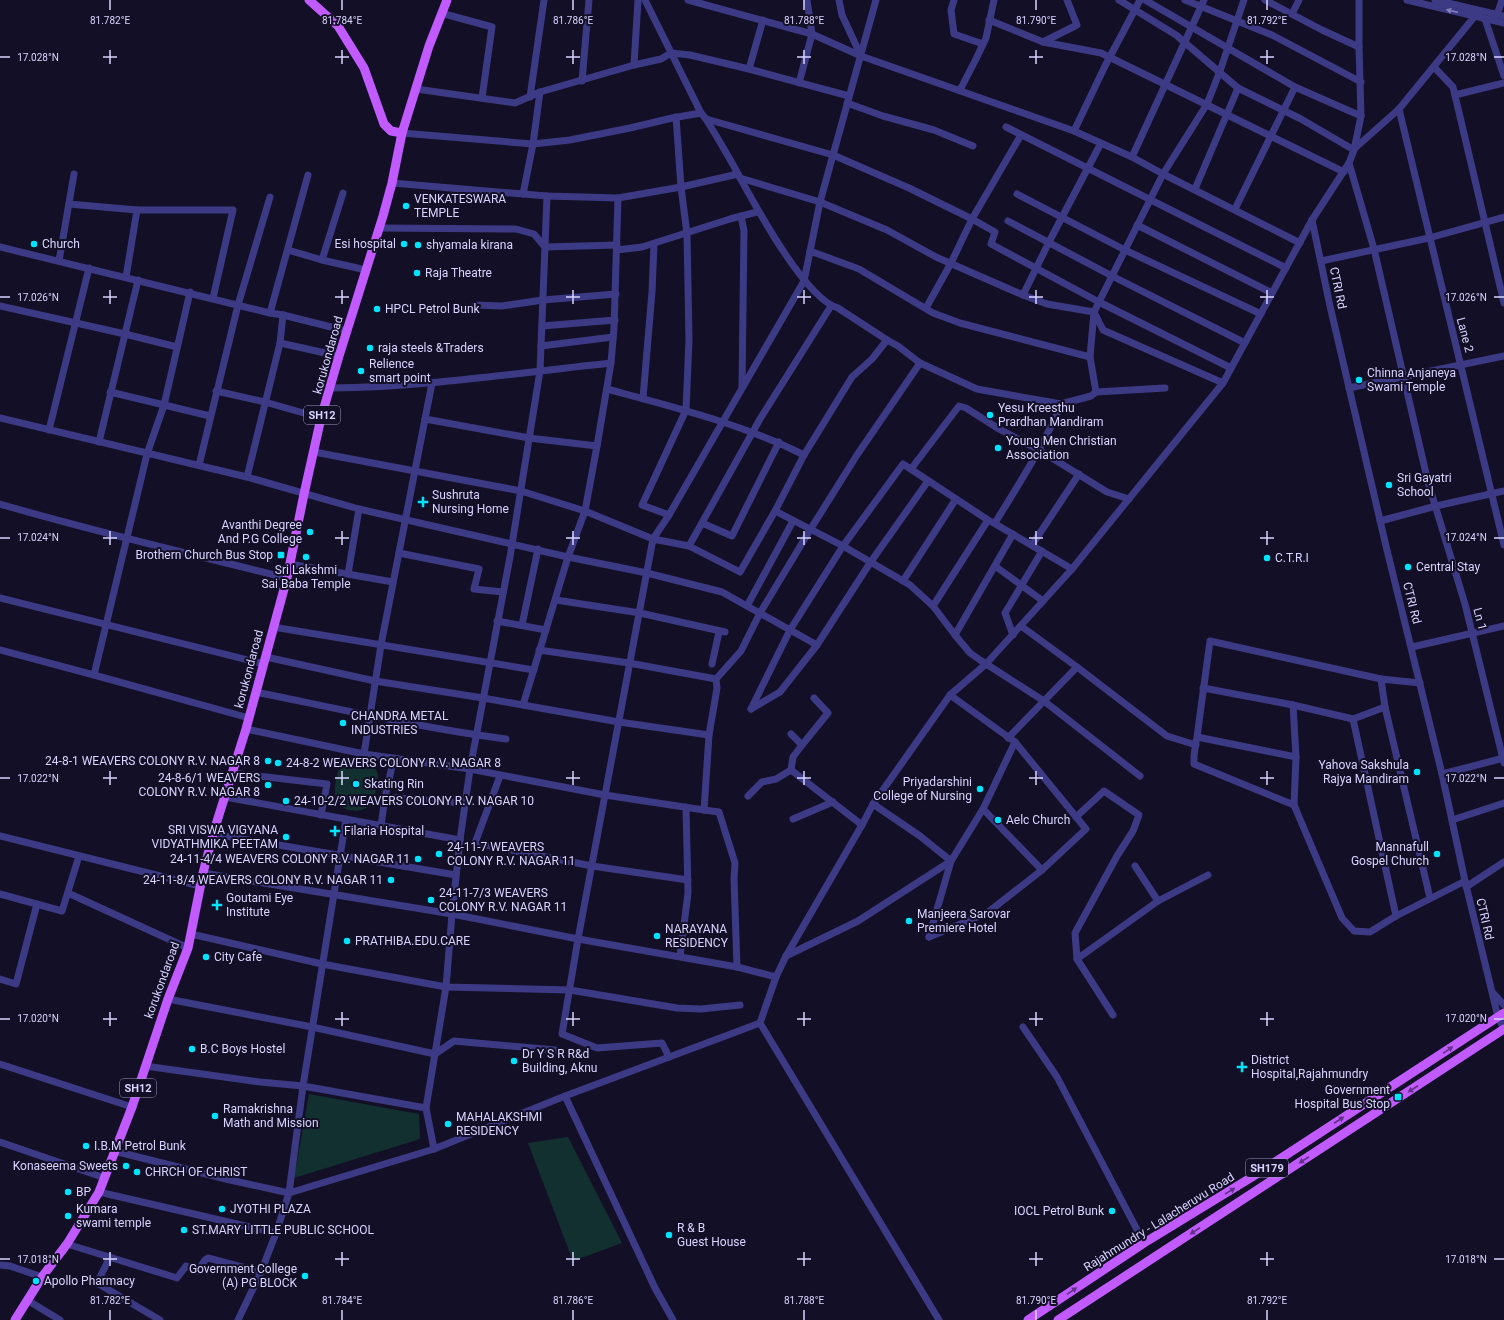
<svg xmlns="http://www.w3.org/2000/svg" width="1504" height="1320" viewBox="0 0 1504 1320" font-family="Roboto,sans-serif">
	<style>
		.green { fill: #12302f }
		.lines { fill: none; stroke-linecap: round; stroke-linejoin: round }
		.minor { stroke: #3d3a85; stroke-width: 7 }
		.major { stroke: #c25bff; stroke-width: 9 }
		.oneway { fill: #837fbc }
		.oneway2 { fill: #623188 }
		.ticks { fill: none; stroke: #d9d4ff; stroke-width: 1.5 }
		.poi-dot { fill: #00e5ff; stroke: #130f26; stroke-width: 1.5 }
		.labels { text-anchor: middle; stroke-width: 4; stroke-linejoin: round; paint-order: stroke }
		.shield { fill: #130f26; stroke: #9e99be; stroke-width: 1 }
		.shield-label { font-size: 11px; font-weight: bold; fill: #d9d4ff }
		.poi-label { font-size: 12px; fill: #d9d4ff; stroke: #130f26; text-anchor: start }
		.street-label { font-size: 12px; fill: #d9d4ff; stroke: #130f26 }
		.ticks-label { font-size: 10px; text-anchor: middle; fill: #d9d4ff; stroke: #130f26; stroke-width: 4; stroke-linejoin: round; paint-order: stroke }
	</style>
	<rect width="100%" height="100%" fill="#130f26"/>
	<g class="green">
		<path d="M356 759C365 760 378 766 378 777 378 781 376 786 376 789 375 793 375 798 373 801 365 815 341 814 336 798 333 790 336 779 338 771L349 760Z"/>
		<polygon points="309,1094 419,1114 420,1139 294,1178"/>
		<polygon points="568,1137 622,1243 573,1261 528,1143"/>
	</g>
	<g class="lines">
		<g class="minor">
			<path d="M645 0 701 113 706 119C717 137 728 155 738 174 755 205 805 299 838 308L887 340 898 346 920 363 977 389 1061 404 1091 396 1096 392 1165 388"/>
			<polyline points="688,0 812,34 861,56 1074,131 1132,157 1163,174 1300,243"/>
			<polyline points="839,0 842,15 861,56"/>
			<polyline points="954,0 951,10 954,34 983,44"/>
			<polyline points="1119,0 1176,35 1238,88 1301,119 1354,150"/>
			<polyline points="1145,0 1295,87 1235,209"/>
			<polyline points="1185,0 1272,35 1361,82"/>
			<polyline points="1265,0 1322,30 1359,47"/>
			<polyline points="1407,0 1504,23"/>
			<polyline points="1435,0 1504,16"/>
			<polyline points="441,13 492,27 482,98"/>
			<polyline points="1292,14 1299,0"/>
			<polyline points="1497,15 1502,0"/>
			<polyline points="1485,19 1504,76"/>
			<polyline points="989,20 1043,42 1101,53 1344,172"/>
			<polyline points="1043,42 1077,25 1067,0"/>
			<polyline points="634,65 638,0"/>
			<polyline points="1434,67 1453,87 1504,303"/>
			<polyline points="749,69 763,20"/>
			<polyline points="582,81 589,0"/>
			<polyline points="799,83 812,34 807,0"/>
			<polyline points="1295,87 1361,116"/>
			<polyline points="416,89 515,103 540,92 634,65 661,59 671,53 690,55 749,69 849,96"/>
			<polyline points="960,90 976,59 986,38 994,0"/>
			<polyline points="1455,95 1504,83"/>
			<polyline points="530,97 544,0"/>
			<polyline points="847,103 883,116 934,130 973,146"/>
			<path d="M1399 109C1433 254 1469 399 1504 545"/>
			<polyline points="706,119 833,155 909,188 972,219 995,232 991,244 1099,302 1231,368"/>
			<polyline points="1006,127 1286,268"/>
			<polyline points="1074,131 1105,66 1140,0"/>
			<polyline points="402,133 533,144 570,140 630,128 672,118 701,113"/>
			<polyline points="1354,149 1399,109 1475,16"/>
			<polyline points="1132,157 1204,0"/>
			<polyline points="1349,163 1374,249 1428,482 1465,604 1504,763"/>
			<polyline points="740,178 820,202 887,230 936,257 1023,295 1047,304 1094,312"/>
			<polyline points="392,183 547,196 618,198 681,187 738,174"/>
			<polyline points="1195,189 1238,88"/>
			<polyline points="523,194 533,144 540,92"/>
			<polyline points="1017,194 1125,250 1261,314"/>
			<polyline points="69,204 137,210 233,210 213,298"/>
			<polyline points="741,216 744,231 742,387"/>
			<polyline points="1312,220 1330,306 1386,546 1442,774 1465,881 1498,1017 1504,1029"/>
			<polyline points="1008,221 1112,276 1245,343"/>
			<polyline points="1137,225 1272,293"/>
			<polyline points="379,228 516,229 534,234 545,247 617,245"/>
			<polyline points="0,247 270,313 283,315 347,331"/>
			<polyline points="288,250 322,260 366,270"/>
			<polyline points="617,250 642,247 730,219 757,212"/>
			<polyline points="810,251 859,269 933,313 960,323 1090,357"/>
			<polyline points="322,260 343,193"/>
			<polyline points="59,261 74,174"/>
			<polyline points="1321,261 1429,238 1504,217"/>
			<polyline points="126,277 137,210"/>
			<polyline points="1023,295 1049,242 1101,143"/>
			<polyline points="475,305 502,306 543,300 616,294"/>
			<polyline points="0,306 125,334 177,347"/>
			<polyline points="926,308 951,263 972,219 1021,135"/>
			<polyline points="1094,312 1103,330 1223,383"/>
			<polyline points="270,313 308,175"/>
			<polyline points="542,326 615,320"/>
			<polyline points="280,343 339,356"/>
			<polyline points="541,346 613,337"/>
			<path d="M331 388C424 387 517 373 611 363"/>
			<polyline points="1349,388 1504,356"/>
			<path d="M607 389C674 407 742 424 804 455"/>
			<polyline points="216,391 265,402 321,418"/>
			<polyline points="110,392 210,416"/>
			<polyline points="1096,392 1090,357 1094,312 1163,174 1207,104 1220,71 1244,0"/>
			<polyline points="643,398 652,292 654,244"/>
			<polyline points="0,418 247,477 359,509 568,557 647,573 722,592 817,645"/>
			<polyline points="425,419 529,438 597,446"/>
			<polyline points="49,430 89,268"/>
			<polyline points="99,442 138,280"/>
			<polyline points="314,452 521,491 585,511 653,539 689,546 740,572 775,511 804,455 852,377 872,359 887,340"/>
			<polyline points="199,465 238,305 270,197"/>
			<polyline points="911,469 959,406 966,408 999,429 1039,450 1107,492 1129,499"/>
			<polyline points="247,477 280,343 283,315"/>
			<path d="M0 504C95 532 191 554 287 578"/>
			<polyline points="669,515 642,505 686,410 689,340 687,234 681,187 676,117"/>
			<polyline points="1380,521 1436,506 1504,491"/>
			<polyline points="992,522 1072,569"/>
			<polyline points="702,523 732,536 779,442"/>
			<path d="M995 523C1018 485 1044 446 1061 404"/>
			<polyline points="1032,545 1079,474"/>
			<polyline points="689,546 760,419 831,306"/>
			<polyline points="399,553 479,569 474,589 503,592"/>
			<polyline points="290,564 393,582"/>
			<polyline points="995,566 1043,601"/>
			<polyline points="348,574 359,509"/>
			<polyline points="903,581 956,499"/>
			<polyline points="0,598 264,664"/>
			<polyline points="556,600 640,613 725,632"/>
			<polyline points="747,606 793,521"/>
			<polyline points="933,606 955,635 1013,534"/>
			<polyline points="497,621 546,630"/>
			<polyline points="522,625 538,549"/>
			<polyline points="1021,626 1077,667 1167,736 1196,745"/>
			<polyline points="273,627 534,670"/>
			<polyline points="955,635 970,653 980,660 1044,701 1140,776"/>
			<polyline points="1013,635 1005,613 1042,551"/>
			<polyline points="1412,647 1504,626"/>
			<polyline points="0,650 94,675 249,718"/>
			<polyline points="539,650 629,663 716,679"/>
			<polyline points="266,657 375,681 483,698 619,722 709,735"/>
			<polyline points="712,664 719,632"/>
			<polyline points="94,675 147,454 164,405 190,292"/>
			<polyline points="1381,679 1420,683"/>
			<polyline points="1203,688 1293,705 1353,719 1385,707"/>
			<path d="M256 692C339 709 422 728 506 739"/>
			<polyline points="523,705 568,557 585,511 597,446 611,363 614,328 618,198"/>
			<polyline points="1293,705 1296,757 1294,805 1342,918 1354,931 1370,932 1396,916 1465,881"/>
			<polyline points="751,709 790,630 843,546 903,464 988,520 933,606 910,585 843,546 775,511"/>
			<polyline points="751,709 780,692 817,645 870,563 928,481"/>
			<polyline points="1353,719 1396,916"/>
			<polyline points="246,729 364,754 470,769 605,795 704,810 709,735 717,688 716,679 741,651 760,613 810,530 857,455 920,363"/>
			<polyline points="791,734 802,745 793,757 791,770 862,825"/>
			<polyline points="1008,738 1077,667"/>
			<polyline points="1196,741 1194,756 1194,764 1294,805"/>
			<polyline points="802,745 828,713 814,698"/>
			<polyline points="364,754 381,645 432,383"/>
			<polyline points="1296,757 1197,737 1210,641 1381,679 1385,707 1430,898"/>
			<polyline points="232,773 327,784 321,815"/>
			<polyline points="1442,774 1504,758"/>
			<polyline points="500,776 475,843 592,866 688,880"/>
			<polyline points="748,796 762,782 776,779 791,770"/>
			<polyline points="225,797 460,840"/>
			<polyline points="385,797 465,803"/>
			<polyline points="983,809 1042,870"/>
			<polyline points="704,810 719,812 735,863 734,878 737,967"/>
			<polyline points="1076,817 1104,791 1139,815 1133,831 1117,856 1075,933 1077,959"/>
			<polyline points="793,819 833,802"/>
			<polyline points="1452,820 1504,803"/>
			<polyline points="381,826 385,797 394,758"/>
			<polyline points="213,834 456,875"/>
			<polyline points="0,836 200,886"/>
			<polyline points="1135,866 1158,901"/>
			<polyline points="203,873 452,914 578,939 737,967 776,977"/>
			<polyline points="1466,887 1504,862"/>
			<polyline points="68,893 188,948"/>
			<polyline points="0,894 62,911 79,856"/>
			<polyline points="191,934 322,964 446,987 570,990 677,1008 701,1009 740,1005"/>
			<polyline points="929,937 987,913 1042,870 1086,829 1015,742 950,695"/>
			<polyline points="929,937 951,861 983,809 1015,742"/>
			<polyline points="680,956 688,893 686,807"/>
			<polyline points="786,956 858,921 951,861 920,836 873,804"/>
			<polyline points="0,979 16,984 37,904"/>
			<polyline points="1493,993 1504,1005"/>
			<polyline points="168,999 312,1027 435,1054 454,1041 555,1050"/>
			<polyline points="1113,1015 1077,959 1158,901 1208,875"/>
			<polyline points="1023,1027 1057,1077 1144,1243"/>
			<polyline points="669,1057 662,1043 597,1048 562,1034 578,939 653,539 669,515 804,281 820,202 876,0"/>
			<polyline points="0,1064 132,1107"/>
			<polyline points="145,1066 260,1082 303,1086 426,1108"/>
			<polyline points="565,1096 655,1288 673,1320"/>
			<polyline points="0,1142 105,1178"/>
			<polyline points="434,1149 426,1108 446,987 452,914 460,840 470,769 510,557 540,371 547,196"/>
			<polyline points="114,1151 230,1180 289,1193 303,1086 346,819"/>
			<polyline points="99,1192 276,1233"/>
			<polyline points="67,1244 177,1278 186,1266 198,1271 205,1260 208,1258 261,1272"/>
			<polyline points="110,1257 97,1283 160,1320"/>
			<polyline points="0,1265 10,1266 42,1277"/>
			<polyline points="27,1300 60,1320"/>
			<polyline points="238,1320 261,1272 276,1233 289,1193 434,1149 565,1096 760,1023"/>
			<polyline points="939,1320 760,1023 776,977 786,956 862,825 873,804 950,695 986,664 1072,569 1223,383 1312,220 1349,163 1354,150 1361,116 1359,47 1359,0"/>
		</g>
		<g class="major">
			<polyline points="309,0 338,26 364,68 384,124 391,131 402,133"/>
			<polyline points="15,1320 42,1277 67,1244 99,1192 132,1107 168,999 188,948 203,873 213,834 246,729 287,578 304,494 321,418 339,356 383,216 392,183 402,133 429,46 447,0"/>
			<polyline points="1028,1320 1144,1243 1252,1177 1504,1013"/>
			<polyline points="1058,1320 1504,1029"/>
		</g>
	</g>
	<defs><path id="oneway-solid" d="M-6-.8H1V-3.2L6.5 0L1 3.2V.8H-6Z"/></defs>
	<use class="oneway" href="#oneway-solid" transform="translate(1452 11) rotate(-167)"/>
	<g class="oneway2">
		<use href="#oneway-solid" transform="translate(1448 1050) rotate(-34)"/>
		<use href="#oneway-solid" transform="translate(1413 1089) rotate(147)"/>
		<use href="#oneway-solid" transform="translate(1339 1120) rotate(-33)"/>
		<use href="#oneway-solid" transform="translate(1304 1160) rotate(147)"/>
		<use href="#oneway-solid" transform="translate(1230 1191) rotate(-31)"/>
		<use href="#oneway-solid" transform="translate(1195 1231) rotate(147)"/>
		<use href="#oneway-solid" transform="translate(1072 1291) rotate(-34)"/>
	</g>
	<path class="ticks" d="M110 0V10M342 0V10M573 0V10M804 0V10M1036 0V10M1267 0V10M110 50V64M342 50V64M573 50V64M804 50V64M1036 50V64M1267 50V64M0 57H10M103 57H117M335 57H349M566 57H580M797 57H811M1029 57H1043M1260 57H1274M1494 57H1504M110 290V304M342 290V304M573 290V304M804 290V304M1036 290V304M1267 290V304M0 297H10M103 297H117M335 297H349M566 297H580M797 297H811M1029 297H1043M1260 297H1274M1494 297H1504M110 531V545M342 531V545M573 531V545M804 531V545M1036 531V545M1267 531V545M0 538H10M103 538H117M335 538H349M566 538H580M797 538H811M1029 538H1043M1260 538H1274M1494 538H1504M110 771V785M342 771V785M573 771V785M804 771V785M1036 771V785M1267 771V785M0 778H10M103 778H117M335 778H349M566 778H580M797 778H811M1029 778H1043M1260 778H1274M1494 778H1504M110 1012V1026M342 1012V1026M573 1012V1026M804 1012V1026M1036 1012V1026M1267 1012V1026M0 1019H10M103 1019H117M335 1019H349M566 1019H580M797 1019H811M1029 1019H1043M1260 1019H1274M1494 1019H1504M110 1252V1266M342 1252V1266M573 1252V1266M804 1252V1266M1036 1252V1266M1267 1252V1266M0 1259H10M103 1259H117M335 1259H349M566 1259H580M797 1259H811M1029 1259H1043M1260 1259H1274M1494 1259H1504M110 1310V1320M342 1310V1320M573 1310V1320M804 1310V1320M1036 1310V1320M1267 1310V1320"/>
	<g class="poi-dot">
		<circle cx="406" cy="206" r="4"/>
		<circle cx="34" cy="244" r="4"/>
		<circle cx="404" cy="244" r="4"/>
		<circle cx="418" cy="245" r="4"/>
		<circle cx="417" cy="273" r="4"/>
		<circle cx="377" cy="309" r="4"/>
		<circle cx="370" cy="348" r="4"/>
		<circle cx="361" cy="371" r="4"/>
		<circle cx="1359" cy="380" r="4"/>
		<circle cx="990" cy="415" r="4"/>
		<circle cx="998" cy="448" r="4"/>
		<circle cx="1389" cy="485" r="4"/>
		<path d="M421 496h4v4h4v4h-4v4h-4v-4h-4v-4h4z"/>
		<circle cx="310" cy="532" r="4"/>
		<rect x="277" y="551" width="8" height="8" rx="2"/>
		<circle cx="306" cy="557" r="4"/>
		<circle cx="1267" cy="558" r="4"/>
		<circle cx="1408" cy="567" r="4"/>
		<circle cx="343" cy="723" r="4"/>
		<circle cx="268" cy="761" r="4"/>
		<circle cx="278" cy="763" r="4"/>
		<circle cx="1417" cy="772" r="4"/>
		<circle cx="356" cy="784" r="4"/>
		<circle cx="268" cy="785" r="4"/>
		<circle cx="980" cy="789" r="4"/>
		<circle cx="286" cy="801" r="4"/>
		<circle cx="998" cy="820" r="4"/>
		<path d="M333 825h4v4h4v4h-4v4h-4v-4h-4v-4h4z"/>
		<circle cx="286" cy="837" r="4"/>
		<circle cx="439" cy="854" r="4"/>
		<circle cx="1437" cy="854" r="4"/>
		<circle cx="418" cy="859" r="4"/>
		<circle cx="391" cy="880" r="4"/>
		<circle cx="431" cy="900" r="4"/>
		<path d="M215 899h4v4h4v4h-4v4h-4v-4h-4v-4h4z"/>
		<circle cx="909" cy="921" r="4"/>
		<circle cx="657" cy="936" r="4"/>
		<circle cx="347" cy="941" r="4"/>
		<circle cx="206" cy="957" r="4"/>
		<circle cx="192" cy="1049" r="4"/>
		<circle cx="514" cy="1061" r="4"/>
		<path d="M1240 1061h4v4h4v4h-4v4h-4v-4h-4v-4h4z"/>
		<rect x="1394" y="1093" width="8" height="8" rx="2"/>
		<circle cx="215" cy="1116" r="4"/>
		<circle cx="448" cy="1124" r="4"/>
		<circle cx="86" cy="1146" r="4"/>
		<circle cx="126" cy="1166" r="4"/>
		<circle cx="137" cy="1172" r="4"/>
		<circle cx="68" cy="1192" r="4"/>
		<circle cx="222" cy="1209" r="4"/>
		<circle cx="1112" cy="1211" r="4"/>
		<circle cx="68" cy="1216" r="4"/>
		<circle cx="184" cy="1230" r="4"/>
		<circle cx="669" cy="1235" r="4"/>
		<circle cx="305" cy="1276" r="4"/>
		<circle cx="36" cy="1281" r="4"/>
	</g>
	<g class="labels">
		<g class="shield">
			<rect x="304" y="406" width="36" height="18" rx="3"/>
			<rect x="120" y="1079" width="36" height="18" rx="3"/>
			<rect x="1246" y="1159" width="42" height="18" rx="3"/>
		</g>
		<g class="shield-label">
			<text x="322" y="419">SH12</text>
			<text x="138" y="1092">SH12</text>
			<text x="1267" y="1172">SH179</text>
		</g>
		<g class="poi-label">
			<text x="414" y="203">VENKATESWARA<tspan x="414" dy="14">TEMPLE</tspan></text>
			<text x="42" y="248">Church</text>
			<text x="396" y="248" text-anchor="end">Esi hospital</text>
			<text x="426" y="249">shyamala kirana</text>
			<text x="425" y="277">Raja Theatre</text>
			<text x="385" y="313">HPCL Petrol Bunk</text>
			<text x="378" y="352">raja steels &amp;Traders</text>
			<text x="369" y="368">Relience<tspan x="369" dy="14">smart point</tspan></text>
			<text x="1367" y="377">Chinna Anjaneya<tspan x="1367" dy="14">Swami Temple</tspan></text>
			<text x="998" y="412">Yesu Kreesthu<tspan x="998" dy="14">Prardhan Mandiram</tspan></text>
			<text x="1006" y="445">Young Men Christian<tspan x="1006" dy="14">Association</tspan></text>
			<text x="1397" y="482">Sri Gayatri<tspan x="1397" dy="14">School</tspan></text>
			<text x="432" y="499">Sushruta<tspan x="432" dy="14">Nursing Home</tspan></text>
			<text x="302" y="529" text-anchor="end">Avanthi Degree<tspan x="302" dy="14">And P.G College</tspan></text>
			<text x="273" y="559" text-anchor="end">Brothern Church Bus Stop</text>
			<text x="1275" y="562">C.T.R.I</text>
			<text x="1416" y="571">Central Stay</text>
			<text x="306" y="574" text-anchor="middle">Sri Lakshmi<tspan x="306" dy="14">Sai Baba Temple</tspan></text>
			<text x="351" y="720">CHANDRA METAL<tspan x="351" dy="14">INDUSTRIES</tspan></text>
			<text x="260" y="765" text-anchor="end">24-8-1 WEAVERS COLONY R.V. NAGAR 8</text>
			<text x="286" y="767">24-8-2 WEAVERS COLONY R.V. NAGAR 8</text>
			<text x="1409" y="769" text-anchor="end">Yahova Sakshula<tspan x="1409" dy="14">Rajya Mandiram</tspan></text>
			<text x="260" y="782" text-anchor="end">24-8-6/1 WEAVERS<tspan x="260" dy="14">COLONY R.V. NAGAR 8</tspan></text>
			<text x="972" y="786" text-anchor="end">Priyadarshini<tspan x="972" dy="14">College of Nursing</tspan></text>
			<text x="364" y="788">Skating Rin</text>
			<text x="294" y="805">24-10-2/2 WEAVERS COLONY R.V. NAGAR 10</text>
			<text x="1006" y="824">Aelc Church</text>
			<text x="278" y="834" text-anchor="end">SRI VISWA VIGYANA<tspan x="278" dy="14">VIDYATHMIKA PEETAM</tspan></text>
			<text x="344" y="835">Filaria Hospital</text>
			<text x="447" y="851">24-11-7 WEAVERS<tspan x="447" dy="14">COLONY R.V. NAGAR 11</tspan></text>
			<text x="1429" y="851" text-anchor="end">Mannafull<tspan x="1429" dy="14">Gospel Church</tspan></text>
			<text x="410" y="863" text-anchor="end">24-11-4/4 WEAVERS COLONY R.V. NAGAR 11</text>
			<text x="383" y="884" text-anchor="end">24-11-8/4 WEAVERS COLONY R.V. NAGAR 11</text>
			<text x="439" y="897">24-11-7/3 WEAVERS<tspan x="439" dy="14">COLONY R.V. NAGAR 11</tspan></text>
			<text x="226" y="902">Goutami Eye<tspan x="226" dy="14">Institute</tspan></text>
			<text x="917" y="918">Manjeera Sarovar<tspan x="917" dy="14">Premiere Hotel</tspan></text>
			<text x="665" y="933">NARAYANA<tspan x="665" dy="14">RESIDENCY</tspan></text>
			<text x="355" y="945">PRATHIBA.EDU.CARE</text>
			<text x="214" y="961">City Cafe</text>
			<text x="200" y="1053">B.C Boys Hostel</text>
			<text x="522" y="1058">Dr Y S R R&amp;d<tspan x="522" dy="14">Building, Aknu</tspan></text>
			<text x="1251" y="1064">District<tspan x="1251" dy="14">Hospital,Rajahmundry</tspan></text>
			<text x="1390" y="1094" text-anchor="end">Government<tspan x="1390" dy="14">Hospital Bus Stop</tspan></text>
			<text x="223" y="1113">Ramakrishna<tspan x="223" dy="14">Math and Mission</tspan></text>
			<text x="456" y="1121">MAHALAKSHMI<tspan x="456" dy="14">RESIDENCY</tspan></text>
			<text x="94" y="1150">I.B.M Petrol Bunk</text>
			<text x="118" y="1170" text-anchor="end">Konaseema Sweets</text>
			<text x="145" y="1176">CHRCH OF CHRIST</text>
			<text x="76" y="1196">BP</text>
			<text x="76" y="1213">Kumara<tspan x="76" dy="14">swami temple</tspan></text>
			<text x="230" y="1213">JYOTHI PLAZA</text>
			<text x="1104" y="1215" text-anchor="end">IOCL Petrol Bunk</text>
			<text x="677" y="1232">R &amp; B<tspan x="677" dy="14">Guest House</tspan></text>
			<text x="192" y="1234">ST.MARY LITTLE PUBLIC SCHOOL</text>
			<text x="297" y="1273" text-anchor="end">Government College<tspan x="297" dy="14">(A) PG BLOCK</tspan></text>
			<text x="44" y="1285">Apollo Pharmacy</text>
		</g>
		<g class="street-label">
			<text transform="translate(1338 288) rotate(78)" y="4">CTRI Rd</text>
			<text transform="translate(1465 335) rotate(75)" y="4">Lane 2</text>
			<text transform="translate(328 355) rotate(-74)" y="4">korukondaroad</text>
			<text transform="translate(1412 603) rotate(76)" y="4">CTRI Rd</text>
			<text transform="translate(1480 619) rotate(75)" y="4">Ln 1</text>
			<text transform="translate(249 669) rotate(-75)" y="4">korukondaroad</text>
			<text transform="translate(1485 919) rotate(77)" y="4">CTRI Rd</text>
			<text transform="translate(162 980) rotate(-70)" y="4">korukondaroad</text>
			<text transform="translate(1159 1222) rotate(-32)" y="4">Rajahmundry - Lalacheruvu Road</text>
		</g>
	</g>
	<g class="ticks-label">
		<text x="110" y="24">81.782°E</text>
		<text x="342" y="24">81.784°E</text>
		<text x="573" y="24">81.786°E</text>
		<text x="804" y="24">81.788°E</text>
		<text x="1036" y="24">81.790°E</text>
		<text x="1267" y="24">81.792°E</text>
		<text x="38" y="61">17.028°N</text>
		<text x="1466" y="61">17.028°N</text>
		<text x="38" y="301">17.026°N</text>
		<text x="1466" y="301">17.026°N</text>
		<text x="38" y="541">17.024°N</text>
		<text x="1466" y="541">17.024°N</text>
		<text x="38" y="782">17.022°N</text>
		<text x="1466" y="782">17.022°N</text>
		<text x="38" y="1022">17.020°N</text>
		<text x="1466" y="1022">17.020°N</text>
		<text x="38" y="1263">17.018°N</text>
		<text x="1466" y="1263">17.018°N</text>
		<text x="110" y="1304">81.782°E</text>
		<text x="342" y="1304">81.784°E</text>
		<text x="573" y="1304">81.786°E</text>
		<text x="804" y="1304">81.788°E</text>
		<text x="1036" y="1304">81.790°E</text>
		<text x="1267" y="1304">81.792°E</text>
	</g>
</svg>
